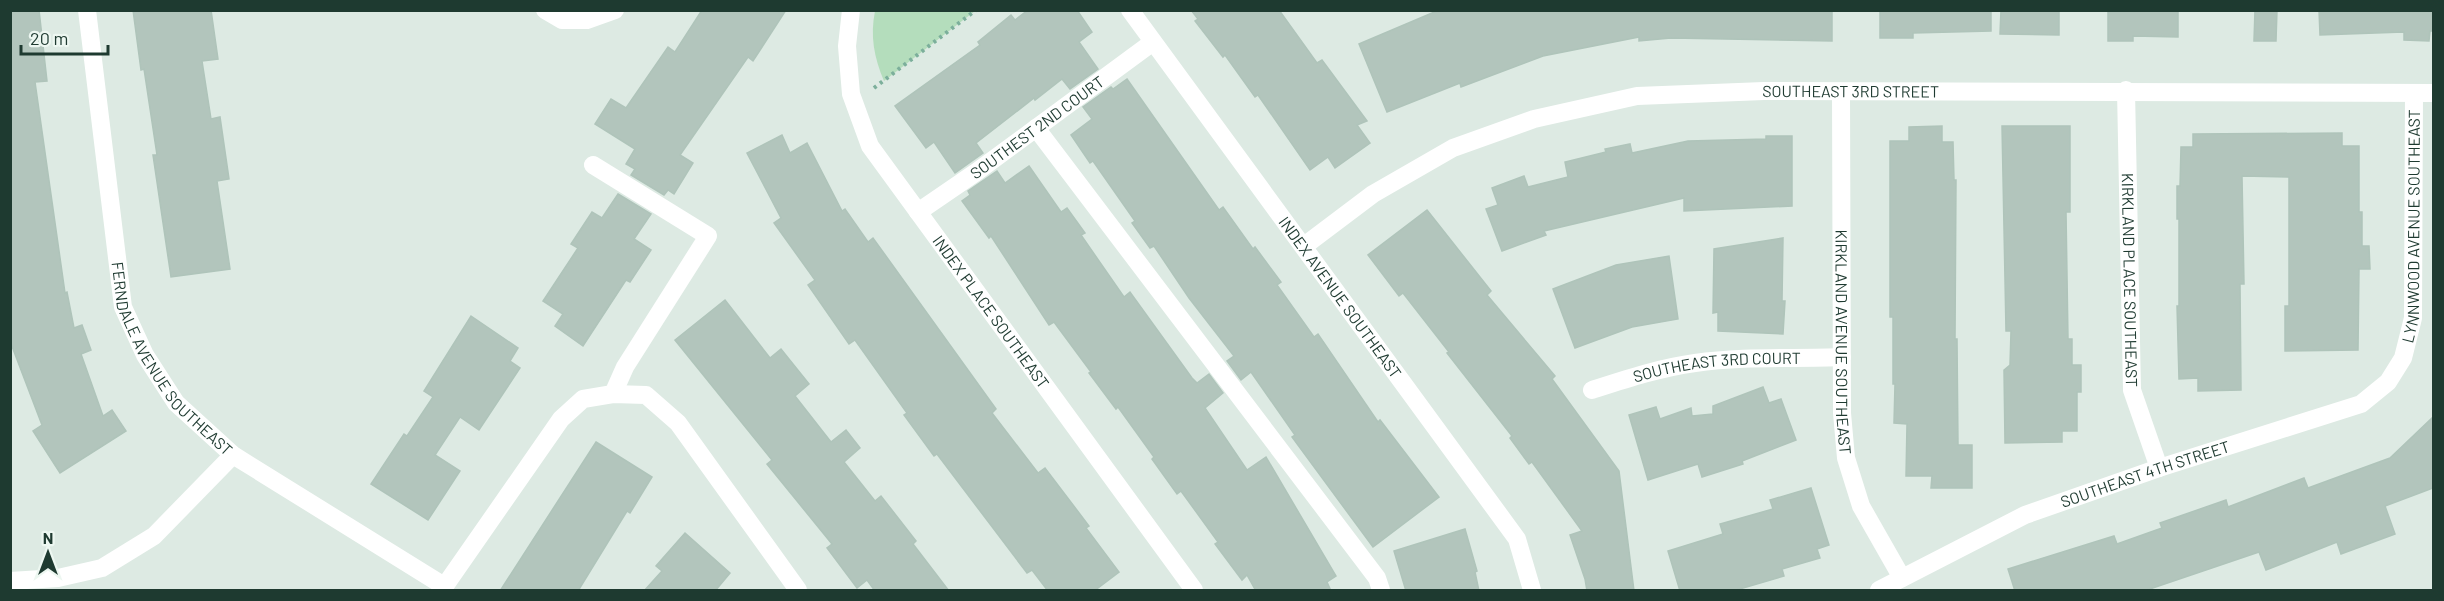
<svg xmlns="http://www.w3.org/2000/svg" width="2444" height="601" viewBox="0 0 2444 601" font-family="Barlow,sans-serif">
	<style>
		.green { fill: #b4ddbc }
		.building { fill: #b2c5bc; stroke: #afc4ba; stroke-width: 1.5 }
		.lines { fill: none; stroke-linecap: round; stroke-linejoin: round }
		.path { stroke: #7caf9b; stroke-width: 4; stroke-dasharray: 3 4.5; stroke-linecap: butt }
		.minor { stroke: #fff; stroke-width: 18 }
		.labels { text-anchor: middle; stroke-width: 4.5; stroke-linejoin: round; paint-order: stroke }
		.street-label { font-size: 16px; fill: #1e3a30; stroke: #edf7f1 }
	</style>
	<rect width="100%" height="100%" fill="#ddeae3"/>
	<path class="green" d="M875 11V10L975 11 884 81C874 57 870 36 875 11Z"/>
	<g class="building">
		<polygon points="10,10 39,10 47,81 35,82 65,293 67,292 74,328 82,325 91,350 81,354 103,416 112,410 126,431 60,473 33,431 42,425 10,341"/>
		<polygon points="133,10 211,10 218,59 202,61 211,119 220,117 229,179 217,181 230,269 171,277 153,155 157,155 144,69 141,70"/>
		<polygon points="702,10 786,10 753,61 748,57 680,155 693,163 674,194 668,190 664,195 631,175 635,169 626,164 635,149 595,124 611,99 626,108 668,47 675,52"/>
		<polygon points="1028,10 1077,10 1092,32 1079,42 1098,69 1070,89 1062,79 1035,100 1034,98 976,143 983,153 955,173 934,142 926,148 895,106 980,45 978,42 1011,15 1015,20"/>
		<polygon points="1191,10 1279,10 1317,63 1322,60 1367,121 1357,125 1370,143 1335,168 1328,157 1310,170 1258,95 1255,97 1225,55 1223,57 1195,21 1198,19"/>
		<polygon points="1439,10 1832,10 1832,41 1671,38 1639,41 1639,37 1543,56 1461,87 1460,83 1387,112 1359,44"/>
		<polygon points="1880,10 1991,10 1991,31 1913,33 1913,38 1880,38"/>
		<polygon points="2001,10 2059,10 2059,35 2000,34"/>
		<polygon points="2108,10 2178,10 2178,37 2133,36 2133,41 2108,41"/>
		<polygon points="2255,10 2277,10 2276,41 2254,41"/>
		<polygon points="2319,10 2433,10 2433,31 2430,31 2429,41 2404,40 2404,32 2320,35"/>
		<polygon points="1127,79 1219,210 1223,207 1253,249 1255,247 1281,282 1277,285 1314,337 1318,334 1378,422 1380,420 1439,497 1373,547 1292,437 1295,435 1251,372 1241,380 1227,361 1234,356 1189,298 1154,246 1150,248 1132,223 1135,221 1093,161 1090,163 1071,135 1092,119 1083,107 1111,87 1113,89"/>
		<polygon points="1942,126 1942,142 1953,142 1954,180 1956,180 1955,339 1957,339 1958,445 1972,445 1972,488 1931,488 1932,476 1906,476 1907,424 1894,423 1895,384 1893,384 1893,317 1890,317 1890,141 1909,141 1909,127"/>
		<polygon points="2002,126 2070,126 2070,212 2066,212 2068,339 2072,339 2072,365 2081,365 2081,392 2077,392 2077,431 2062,431 2062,442 2005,443 2004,370 2010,365 2011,331 2006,331"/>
		<polygon points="2342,133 2342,146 2359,146 2359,212 2362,212 2362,246 2369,246 2370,269 2359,269 2358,350 2285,351 2285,306 2289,306 2289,177 2242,176 2244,284 2240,284 2241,390 2198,391 2198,378 2179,379 2177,306 2179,306 2179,219 2177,219 2177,186 2180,186 2181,147 2193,147 2193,134"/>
		<polygon points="782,135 790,153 807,143 842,211 845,209 868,242 873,238 996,409 992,413 1038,473 1045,468 1089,526 1086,528 1119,572 1094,591 1048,591 1032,570 1027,573 937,454 934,456 904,415 907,413 855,340 849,344 808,285 815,280 774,223 781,218 747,153"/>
		<polygon points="1766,136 1792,136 1792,206 1684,211 1684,198 1544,231 1546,235 1502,251 1486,209 1498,205 1492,188 1524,176 1528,187 1568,177 1565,162 1606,152 1605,149 1630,144 1632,153 1688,141 1766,139"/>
		<polygon points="1029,166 1061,212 1067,208 1085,233 1081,235 1124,297 1130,292 1192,378 1197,383 1209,374 1223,393 1205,408 1247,470 1266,457 1336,576 1327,582 1331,591 1256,591 1247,575 1242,580 1215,544 1218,542 1181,491 1177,494 1152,459 1154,457 1118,407 1116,409 1089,373 1091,372 1054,322 1049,325 991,236 989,238 962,201 970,195 968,191 997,171 1005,183"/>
		<polygon points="618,194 651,214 634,239 651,250 630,282 626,280 583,346 555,326 563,314 543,301 578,248 571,244 592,212 602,218"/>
		<polygon points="1427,210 1491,291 1487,295 1555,376 1552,379 1619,471 1634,591 1587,591 1585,579 1570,535 1582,531 1532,462 1529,464 1510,438 1512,436 1447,353 1449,352 1403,293 1399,296 1368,255"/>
		<polygon points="1783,238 1782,301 1785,301 1783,334 1718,331 1718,312 1713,313 1714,249"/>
		<polygon points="1669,256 1678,319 1632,327 1575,348 1553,289 1616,265"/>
		<polygon points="725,300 770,358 781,349 809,384 795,396 831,442 846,430 860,448 844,462 875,501 881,496 916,541 913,544 949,591 875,591 867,580 857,588 827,548 832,544 767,464 772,460 675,340"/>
		<polygon points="471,316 518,348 510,361 520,368 479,430 460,417 435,455 460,471 428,520 371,484 404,434 407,436 433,397 424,391"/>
		<polygon points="1763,387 1769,403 1781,399 1796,440 1742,461 1743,464 1702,477 1698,464 1648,480 1629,415 1656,407 1660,419 1691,408 1692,416 1713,414 1713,406"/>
		<polygon points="2433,417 2433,488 2385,506 2395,534 2341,554 2337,542 2266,570 2259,552 2144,591 2015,591 2008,569 2114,536 2117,544 2162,528 2160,523 2226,500 2228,507 2304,478 2308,488 2390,458"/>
		<polygon points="596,442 652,477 630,513 627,511 578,591 500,591"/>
		<polygon points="1811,488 1829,545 1817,549 1820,558 1782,569 1784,576 1733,591 1680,591 1668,551 1723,534 1720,524 1773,509 1770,500"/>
		<polygon points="1465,529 1477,571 1475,572 1479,591 1406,591 1394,551"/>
		<polygon points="685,533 730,573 715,591 644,591 662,571 656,566"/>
	</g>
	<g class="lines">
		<polyline class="path" points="874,88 976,10"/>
		<g class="minor">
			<path id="s1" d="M87 10 123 307 145 355 176 403 233 455 444 586"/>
			<polyline points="545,10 562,20 587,20 615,10"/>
			<path id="s2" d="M851 10 847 46 851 94 870 146 1194 590"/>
			<path id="s3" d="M1130 10 1517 539 1532 590"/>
			<path id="s4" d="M2126 90 2132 390 2159 468"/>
			<path id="s5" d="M1841 92 1842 413 1846 458 1861 506 1902 578"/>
			<polyline points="1036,128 1377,578 1381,590"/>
			<polyline points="593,165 708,236 625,367 613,394"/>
			<path id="s6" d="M918 212 975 173 1153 42"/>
			<path id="s7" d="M1304 246 1373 194 1453 148 1534 119 1637 96 1764 91 2434 93"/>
			<path id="s8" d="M1592 390C1626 379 1659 368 1695 363 1743 356 1793 359 1842 357"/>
			<polyline points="10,581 58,578 102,568 154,536 233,455"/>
			<polyline points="442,590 561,419 583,399 613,394 646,395 678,423 798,590"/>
			<path id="s9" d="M1879 590 2025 515 2159 468 2361 404 2388 382 2403 358 2413 318 2414 93"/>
		</g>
	</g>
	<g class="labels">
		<g class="street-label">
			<text dy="6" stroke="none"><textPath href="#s7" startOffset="584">SOUTHEAST 3RD STREET</textPath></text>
			<text dy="6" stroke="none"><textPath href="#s6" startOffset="146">SOUTHEST 2ND COURT</textPath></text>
			<text dy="6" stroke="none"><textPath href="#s9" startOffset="714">LYNNWOOD AVENUE SOUTHEAST</textPath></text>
			<text dy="6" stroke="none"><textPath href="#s4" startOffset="190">KIRKLAND PLACE SOUTHEAST</textPath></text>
			<text dy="6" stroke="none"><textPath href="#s3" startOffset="356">INDEX AVENUE SOUTHEAST</textPath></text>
			<text dy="6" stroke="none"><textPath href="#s2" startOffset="345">INDEX PLACE SOUTHEAST</textPath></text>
			<text dy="6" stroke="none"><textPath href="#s5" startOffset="250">KIRKLAND AVENUE SOUTHEAST</textPath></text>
			<text dy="6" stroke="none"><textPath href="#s1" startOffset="368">FERNDALE AVENUE SOUTHEAST</textPath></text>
			<text dy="6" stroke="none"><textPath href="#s8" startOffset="128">SOUTHEAST 3RD COURT</textPath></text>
			<text dy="6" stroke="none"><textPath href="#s9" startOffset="291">SOUTHEAST 4TH STREET</textPath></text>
		</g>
	</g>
	<rect width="2444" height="601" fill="none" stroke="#1e3a30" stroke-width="24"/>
	<g transform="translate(48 553)" stroke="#edf7f1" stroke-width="4.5" paint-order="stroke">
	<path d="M0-4.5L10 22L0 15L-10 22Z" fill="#1e3a30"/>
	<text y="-9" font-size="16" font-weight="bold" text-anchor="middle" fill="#1e3a30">N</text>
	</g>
	<path d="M21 45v9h87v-9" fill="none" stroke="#1e3a30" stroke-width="3"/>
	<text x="30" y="45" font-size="18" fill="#1e3a30" stroke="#edf7f1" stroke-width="4.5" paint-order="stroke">20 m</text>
</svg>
